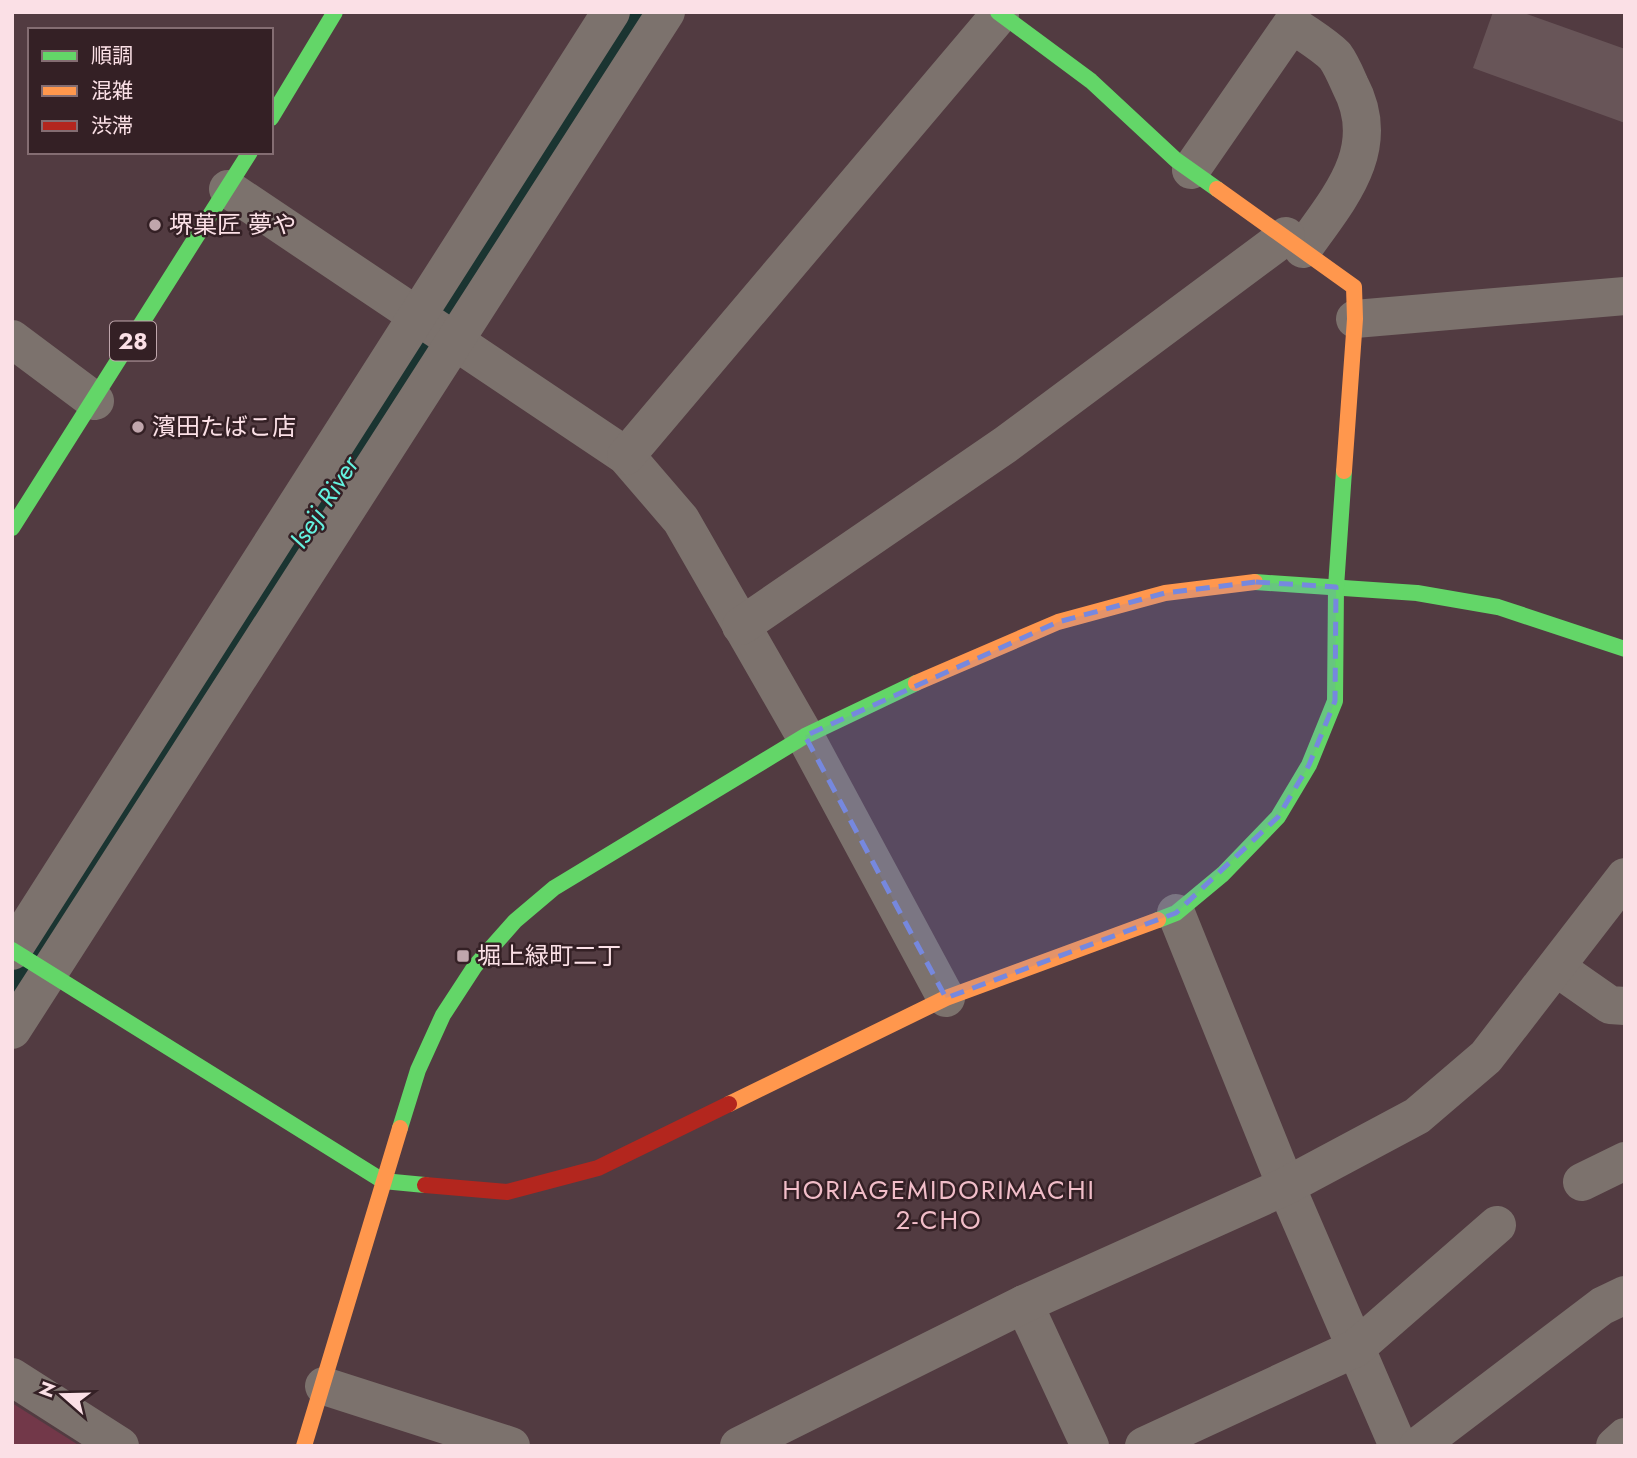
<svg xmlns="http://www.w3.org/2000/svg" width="1637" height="1458" viewBox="0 0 1637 1458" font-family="Jost,'Noto Sans JP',sans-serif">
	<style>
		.green { fill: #723849 }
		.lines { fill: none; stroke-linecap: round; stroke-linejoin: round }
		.river { stroke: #1a3431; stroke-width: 63 }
		.building { fill: #685558 }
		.street { stroke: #7c726d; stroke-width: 38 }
		.fast { stroke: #63d668; stroke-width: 16 }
		.slow { stroke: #ff974d; stroke-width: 16 }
		.jam { stroke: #b3261e; stroke-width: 16 }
		.marked { fill: #7688de; fill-opacity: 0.2; stroke: #7688de; stroke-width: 5; stroke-dasharray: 14 9; stroke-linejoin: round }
		.poi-dot { fill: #c0a6ac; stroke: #342025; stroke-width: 2.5 }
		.labels { text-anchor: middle; stroke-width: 5; stroke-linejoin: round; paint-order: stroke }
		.shield { fill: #342025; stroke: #bfa6ac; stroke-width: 2 }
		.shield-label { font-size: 23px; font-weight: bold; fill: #fbe0e6 }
		.poi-label { font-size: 24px; fill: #fbe0e6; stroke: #342025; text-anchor: start }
		.water-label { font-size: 26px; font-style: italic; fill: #64f1df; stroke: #342025 }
		.neighbourhood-label { font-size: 26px; letter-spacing: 2px; fill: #f1bdc8; stroke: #342025 }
	</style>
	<rect width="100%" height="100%" fill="#523b41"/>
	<polygon class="green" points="12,1403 80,1446 12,1446"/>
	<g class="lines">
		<polyline class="river" points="12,992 637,12"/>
	</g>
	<polygon class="building" points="1493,12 1521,12 1625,49 1625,123 1473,68"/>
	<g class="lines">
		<g class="street">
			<path d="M1191 170 1292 24C1305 34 1323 44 1335 56 1341 64 1346 76 1350 85 1384 149 1339 198 1303 249"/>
			<polyline points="228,189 626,456 681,520 805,736 946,998"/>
			<polyline points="1355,319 1625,296"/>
			<polyline points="12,339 95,401"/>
			<polyline points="626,456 1000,14"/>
			<polyline points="741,626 1005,445 1286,236"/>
			<polyline points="1176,913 1286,1186 1398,1446"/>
			<polyline points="12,951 611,12"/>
			<polyline points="1557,968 1610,1005 1625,1006"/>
			<polyline points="12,1030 666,12"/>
			<polyline points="1582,1182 1625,1161"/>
			<polyline points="1024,1304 1090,1446"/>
			<polyline points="12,1377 120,1446"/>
			<polyline points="324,1386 511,1446"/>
			<polyline points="739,1446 1024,1304 1286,1186 1417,1116 1486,1057 1625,877"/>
			<polyline points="1144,1446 1356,1348 1497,1225"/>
			<polyline points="1418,1446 1602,1306 1625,1295"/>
			<polyline points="1615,1446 1625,1437"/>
		</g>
		<g class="fast">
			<polyline points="998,12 1091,81 1176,160 1217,189"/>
			<polyline points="271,118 335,12"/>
			<polyline points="12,528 250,152"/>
			<polyline points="1255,582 1417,593 1498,607 1625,649"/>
			<polyline points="1158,920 1176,913 1223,874 1278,817 1309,765 1335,701 1336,587 1344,471"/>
			<polyline points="12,950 383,1181 425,1185"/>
			<polyline points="400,1128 418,1070 443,1015 475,966 515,921 554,888 805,736 916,683"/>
		</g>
		<g class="slow">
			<polyline points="1217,189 1354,287 1355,319 1344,471"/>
			<polyline points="916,683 1058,622 1165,593 1255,582"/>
			<polyline points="729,1104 946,998 1158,920"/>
			<polyline points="304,1446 400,1128"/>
		</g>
		<polyline class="jam" points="425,1185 507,1192 598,1168 729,1104"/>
	</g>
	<path class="marked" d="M1256 582 1336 587 1335 701 1309 765 1278 817 1176 913 946 998 805 736 1058 622 1165 593Z"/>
	<g class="poi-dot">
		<circle cx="155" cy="225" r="7"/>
		<circle cx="138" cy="427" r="7"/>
		<rect x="456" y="949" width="14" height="14" rx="3.5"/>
	</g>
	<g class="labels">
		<rect class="shield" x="110" y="321.5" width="46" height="39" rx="5"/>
		<g class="shield-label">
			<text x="133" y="349">28</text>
		</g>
		<g class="poi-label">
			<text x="169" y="233">堺菓匠 夢や</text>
			<text x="152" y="435">濱田たばこ店</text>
			<text x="477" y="964">堀上緑町二丁</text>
		</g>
		<g class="water-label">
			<text transform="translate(324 502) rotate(-57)" y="9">Iseji River</text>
		</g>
		<g class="neighbourhood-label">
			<text x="939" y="1199">HORIAGEMIDORIMACHI<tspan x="939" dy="30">2-CHO</tspan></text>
		</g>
	</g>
	<rect width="1637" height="1458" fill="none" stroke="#fbe0e6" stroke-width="28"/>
	<rect x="28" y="28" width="245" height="126" fill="#342025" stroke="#846d72" stroke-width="2"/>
	<rect x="42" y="51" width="35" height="10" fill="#63d668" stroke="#846d72" stroke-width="2"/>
	<text x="91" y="63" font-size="21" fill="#fbe0e6">順調</text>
	<rect x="42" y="86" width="35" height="10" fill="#ff974d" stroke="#846d72" stroke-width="2"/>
	<text x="91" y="98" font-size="21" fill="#fbe0e6">混雑</text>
	<rect x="42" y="121" width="35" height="10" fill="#b3261e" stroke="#846d72" stroke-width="2"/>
	<text x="91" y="133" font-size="21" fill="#fbe0e6">渋滞</text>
	<g transform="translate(63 1395) rotate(290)" stroke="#342025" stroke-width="5" paint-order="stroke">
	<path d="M0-5L12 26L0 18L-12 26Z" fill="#fbe0e6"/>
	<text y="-10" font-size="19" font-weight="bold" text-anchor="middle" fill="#fbe0e6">N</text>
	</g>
</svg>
